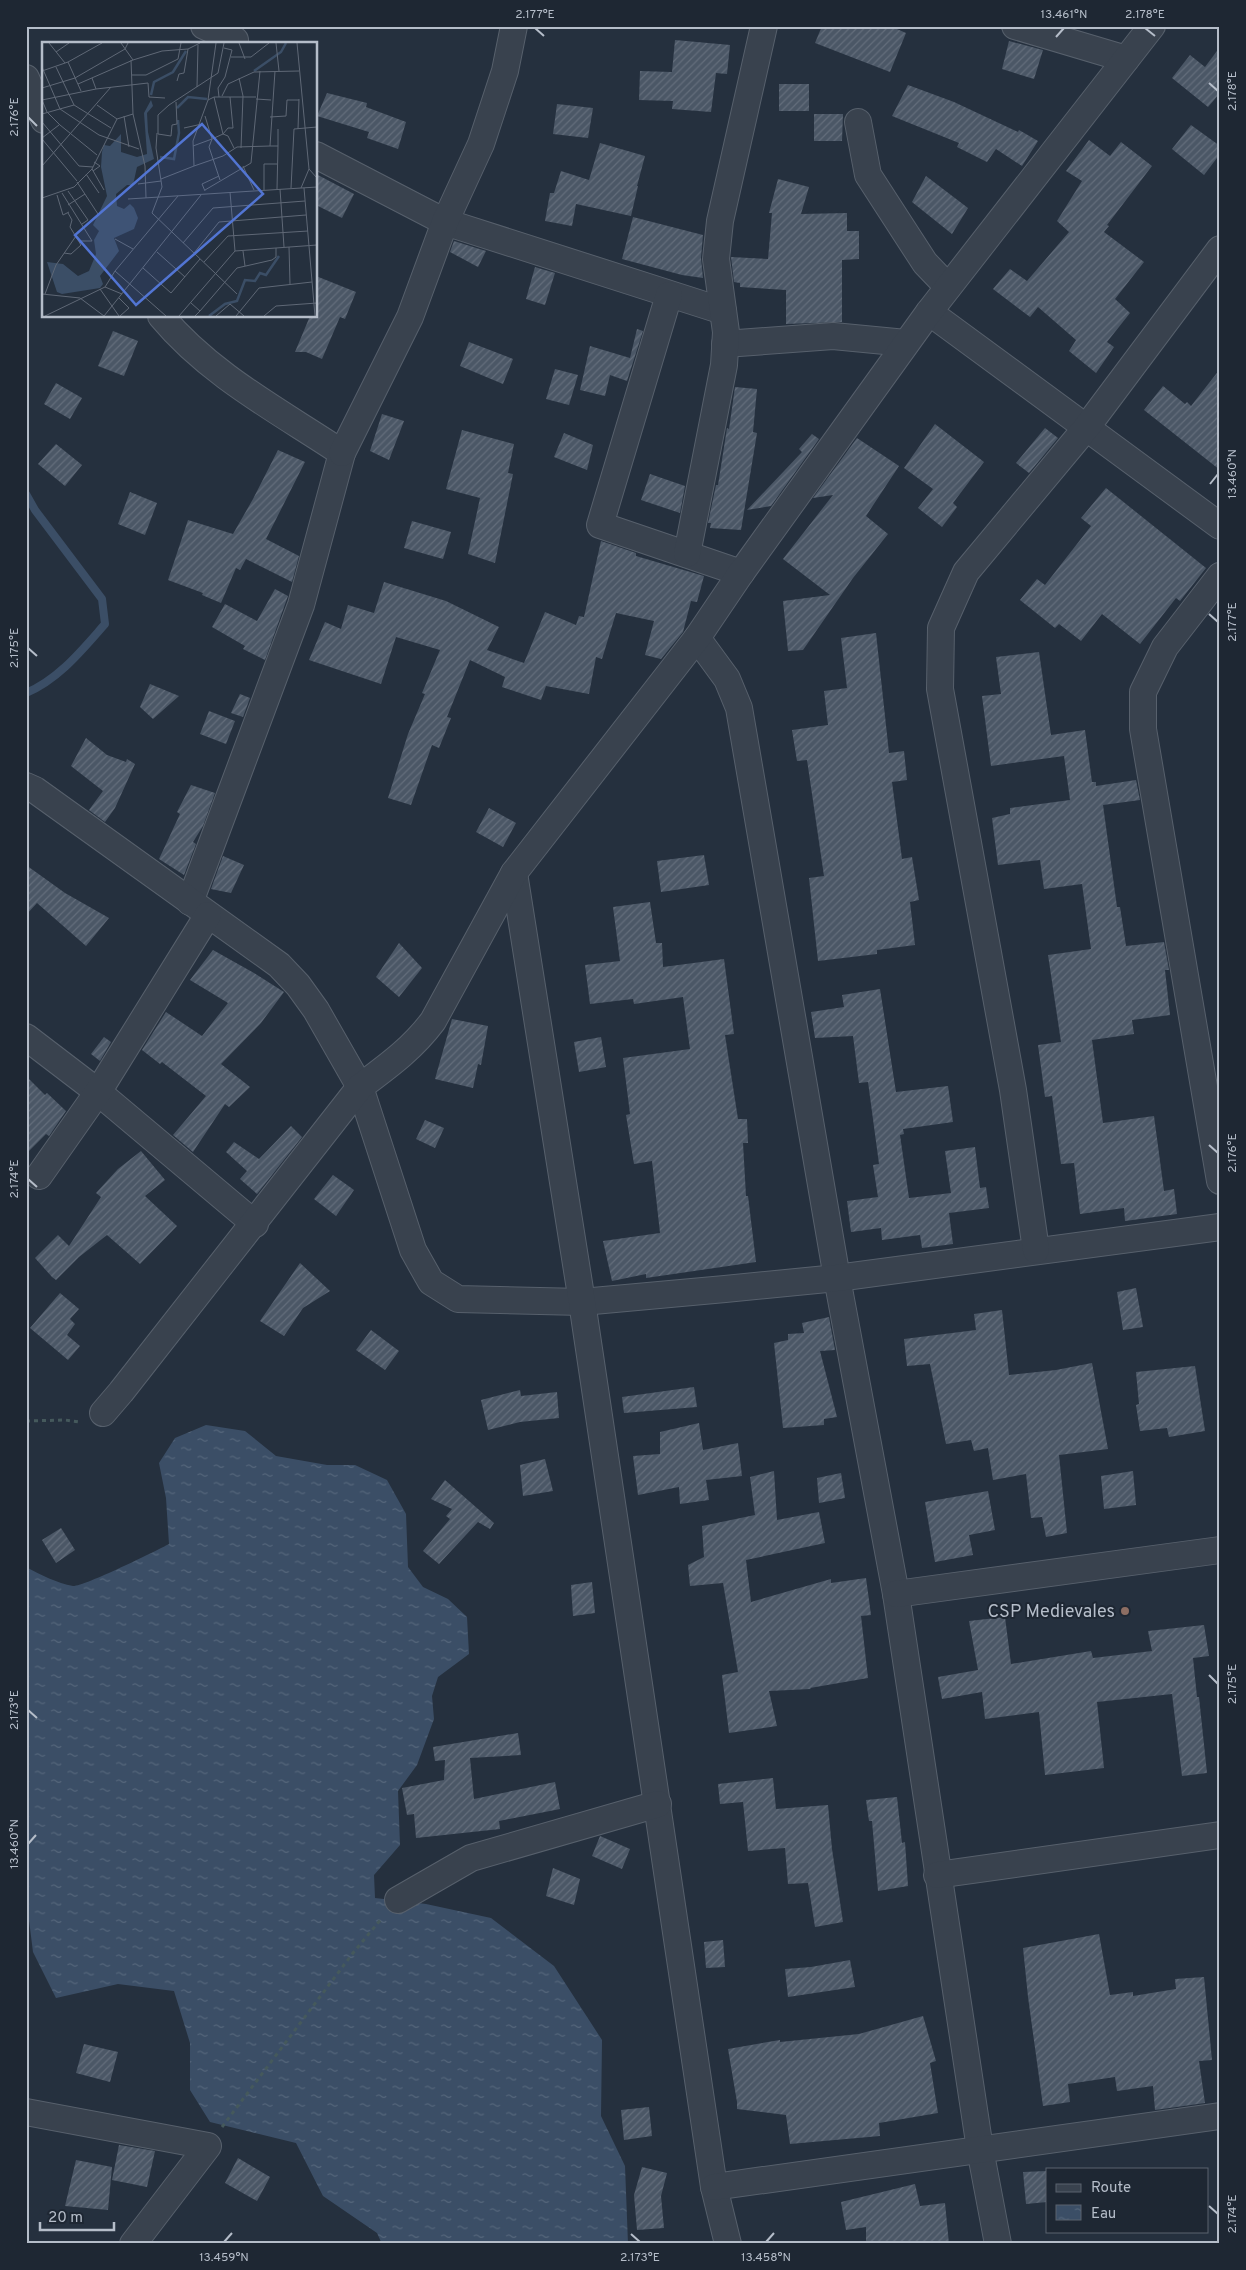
<svg xmlns="http://www.w3.org/2000/svg" width="1246" height="2270" viewBox="0 0 1246 2270" font-family="Overpass,sans-serif">
	<style>
		.water { fill: url(#water-ripples) }
		.lines { fill: none; stroke-linecap: round; stroke-linejoin: round }
		.stream { stroke: #3b4e66; stroke-width: 8 }
		.building { fill: url(#building-hatch) }
		.minor-casing { stroke: #57606c; stroke-width: 28 }
		.path { stroke: #45595c; stroke-width: 3; stroke-dasharray: 4 4; stroke-linecap: butt }
		.minor { stroke: #39424e; stroke-width: 26 }
		.ticks { fill: none; stroke: #b5bdc9; stroke-width: 2 }
		.education-dot { fill: #8d6e63; stroke: #1e2733; stroke-width: 2 }
		.labels { text-anchor: middle; stroke-width: 4; stroke-linejoin: round; paint-order: stroke }
		.poi-label { font-size: 18px; fill: #b5bdc9; stroke: #1e2733; text-anchor: end }
		.inset-river { fill: none; stroke: #3b4e66; stroke-width: 2.5 }
		.inset-road { fill: none; stroke: #5f6876; stroke-width: 1 }
		.view { fill: #5275d3; fill-opacity: 0.15; stroke: #5275d3; stroke-width: 2.5 }
		.inset-edge { fill: none; stroke: #b5bdc9; stroke-width: 2.5 }
		.neatline { fill: none; stroke: #b5bdc9; stroke-width: 2 }
		.ticks-label { font-size: 12px; text-anchor: middle; fill: #b5bdc9 }
	</style>
	<defs>
		<pattern id="water-ripples" width="26" height="14" patternUnits="userSpaceOnUse" patternTransform="scale(1.25)"><rect width="26" height="14" fill="#3b4e66"/><path d="M2 4q2-2 4 0t4 0M15 11q2-2 4 0t4 0" fill="none" stroke="#55667b"/></pattern>
		<pattern id="building-hatch" width="6" height="6" patternUnits="userSpaceOnUse" patternTransform="scale(1.25)"><rect width="6" height="6" fill="#4b5766"/><path d="M-1 1l2-2M0 6l6-6M5 7l2-2" fill="none" stroke="#636d7b"/></pattern>
	</defs>
	<rect width="100%" height="100%" fill="#25303e"/>
	<path class="water" d="M206 1425 245 1431 276 1456 327 1465H355L387 1480 406 1514 408 1567 423 1587 448 1599 467 1617 469 1654 438 1677 432 1696 434 1719 417 1765 398 1791 400 1845 374 1875 375 1898 426 1904 491 1918 554 1966 602 2040 601 2116 625 2166 628 2244H382L377 2233 323 2196 296 2143 210 2122 190 2090V2043L174 1991 118 1984 56 1998 33 1952 26 1896V1567C41 1575 57 1583 73 1586 83 1587 156 1551 169 1544L166 1498 159 1463 175 1438Z"/>
	<g class="lines">
		<path class="stream" d="M26 494 35 510 102 599 105 624C82 650 59 679 26 693"/>
	</g>
	<g class="building">
		<polygon points="822,26 890,26 906,33 890,72 815,43"/>
		<polygon points="675,40 730,45 727,74 716,73 711,112 672,109 673,101 639,100 640,71 672,72"/>
		<polygon points="1009,41 1043,50 1034,79 1002,69"/>
		<polygon points="1220,47 1220,93 1208,107 1172,78 1190,55 1205,67"/>
		<rect x="779" y="84" width="30" height="27"/>
		<polygon points="908,85 954,102 1018,132 1019,130 1038,141 1022,166 996,149 987,162 957,147 959,143 892,116"/>
		<polygon points="327,93 367,103 366,107 406,122 398,149 367,138 369,132 317,116"/>
		<polygon points="557,104 593,108 588,138 553,134"/>
		<polygon points="814,114 843,114 842,141 814,141"/>
		<polygon points="1191,125 1220,146 1220,154 1204,175 1172,149"/>
		<polygon points="1089,140 1110,156 1121,142 1152,166 1107,225 1109,226 1104,232 1144,262 1115,299 1130,313 1107,342 1114,347 1096,373 1069,351 1076,340 1038,307 1030,317 993,289 1010,269 1027,281 1069,232 1057,221 1082,181 1066,171"/>
		<polygon points="600,143 645,156 637,186 638,186 631,216 576,204 572,226 545,221 550,193 554,193 561,171 589,180"/>
		<polygon points="316,174 354,194 342,218 316,205"/>
		<polygon points="926,176 968,208 952,234 912,202"/>
		<polygon points="778,179 809,187 801,214 847,213 847,231 859,231 859,259 842,260 842,322 786,324 786,290 740,287 740,283 734,282 731,257 768,259 772,213 769,213"/>
		<polygon points="633,217 703,235 701,258 703,278 682,275 622,259"/>
		<polygon points="454,241 486,251 478,267 450,252"/>
		<polygon points="535,267 555,273 545,305 526,299"/>
		<polygon points="316,276 356,292 345,319 340,317 322,359 306,352 295,352 310,316 316,316"/>
		<polygon points="637,329 643,331 627,381 610,375 605,396 580,390 590,346 630,358"/>
		<polygon points="113,331 138,341 124,376 98,366"/>
		<polygon points="469,342 513,359 503,384 460,366"/>
		<polygon points="555,369 578,375 569,405 546,399"/>
		<polygon points="1220,369 1220,470 1144,410 1163,386 1185,404 1187,402 1191,406"/>
		<polygon points="56,383 82,398 70,419 44,404"/>
		<polygon points="735,387 757,389 753,432 757,433 741,530 710,528 711,523 708,523 716,485 718,485 727,428 729,429"/>
		<polygon points="382,414 404,421 389,460 370,451"/>
		<polygon points="935,424 984,462 953,503 957,507 942,527 918,508 933,489 904,468"/>
		<polygon points="1045,428 1058,438 1029,473 1016,463"/>
		<polygon points="462,430 514,444 508,473 513,474 495,563 468,554 480,498 446,489"/>
		<polygon points="564,433 593,445 587,470 554,457"/>
		<polygon points="812,434 819,439 771,506 747,510 802,452 799,449"/>
		<polygon points="857,438 899,466 866,516 888,534 853,578 803,650 788,651 783,601 830,595 783,559 833,495 813,498"/>
		<polygon points="56,444 82,465 65,486 38,464"/>
		<polygon points="278,450 305,462 266,539 299,556 292,582 246,559 240,570 236,568 221,603 202,595 203,593 168,580 188,520 233,534 253,499"/>
		<polygon points="650,474 685,486 680,513 641,500"/>
		<polygon points="1106,488 1206,568 1180,601 1176,598 1140,644 1102,614 1081,641 1059,624 1055,628 1020,600 1037,579 1045,585 1091,526 1081,518"/>
		<polygon points="130,492 157,503 145,535 118,524"/>
		<polygon points="412,521 451,532 443,559 404,548"/>
		<polygon points="601,541 636,553 636,556 704,576 697,602 691,601 683,632 661,659 645,655 654,621 616,613 602,659 596,657 589,694 546,686 541,700 502,687 505,677 470,660 447,717 451,718 439,748 432,745 411,805 388,798 408,734 425,694 422,693 440,650 396,637 381,684 309,660 325,622 341,629 348,605 374,613 384,582 446,601 499,627 487,650 524,663 545,612 576,625 579,616 584,617"/>
		<polygon points="275,589 288,596 265,660 243,649 245,646 212,627 225,604 257,621"/>
		<polygon points="876,633 889,753 904,751 907,780 892,782 902,859 912,857 919,900 910,902 915,945 877,950 877,954 818,961 809,878 824,876 807,760 797,761 792,730 828,725 824,691 847,688 841,638"/>
		<polygon points="1039,652 1051,735 1085,730 1092,782 1096,782 1096,786 1136,780 1140,800 1103,805 1117,907 1120,907 1126,946 1164,942 1169,970 1165,970 1170,1015 1132,1020 1134,1034 1092,1040 1103,1123 1154,1116 1164,1191 1174,1189 1177,1214 1125,1221 1124,1208 1080,1214 1074,1163 1061,1164 1052,1096 1045,1097 1038,1045 1061,1042 1048,955 1091,949 1082,884 1044,889 1040,860 998,865 992,818 1010,814 1010,808 1070,800 1064,756 991,766 982,696 1001,694 996,657"/>
		<polygon points="150,684 179,696 153,719 140,707"/>
		<polygon points="240,694 250,698 243,717 231,713"/>
		<polygon points="209,711 235,721 226,744 200,734"/>
		<polygon points="86,738 107,755 126,762 127,759 135,764 115,808 105,822 89,810 103,791 71,766"/>
		<polygon points="191,785 215,793 203,826 193,842 196,844 184,875 159,859 180,814 177,812"/>
		<polygon points="489,808 516,823 503,847 476,832"/>
		<polygon points="704,855 709,885 661,892 657,861"/>
		<polygon points="223,856 244,865 231,893 211,889"/>
		<polygon points="26,865 65,893 109,918 86,946 37,903 26,915"/>
		<polygon points="650,902 656,943 662,943 663,967 724,959 734,1034 725,1035 738,1119 747,1119 748,1143 743,1143 746,1196 748,1196 756,1262 646,1278 646,1274 612,1281 603,1241 660,1233 652,1161 634,1164 626,1115 630,1114 623,1058 690,1049 683,997 634,1004 633,999 590,1004 585,965 620,961 613,907"/>
		<polygon points="399,943 422,968 399,997 376,977"/>
		<polygon points="213,950 254,973 284,992 261,1023 221,1064 250,1087 229,1107 225,1104 193,1152 173,1135 206,1096 162,1062 160,1064 142,1050 166,1012 202,1036 228,1003 190,980"/>
		<polygon points="880,989 896,1092 948,1086 953,1122 903,1129 904,1134 900,1135 909,1198 951,1193 945,1151 975,1147 980,1188 986,1187 989,1208 949,1213 953,1244 922,1248 920,1235 882,1240 881,1228 851,1232 847,1201 878,1197 873,1165 879,1164 868,1082 859,1083 853,1036 815,1038 811,1012 844,1007 842,995"/>
		<polygon points="452,1019 488,1026 481,1065 478,1064 473,1088 435,1079"/>
		<polygon points="104,1037 111,1042 100,1061 91,1054"/>
		<polygon points="601,1037 606,1067 579,1072 574,1042"/>
		<polygon points="26,1076 45,1095 47,1093 66,1111 49,1136 46,1134 26,1154"/>
		<polygon points="425,1120 444,1128 435,1148 416,1139"/>
		<polygon points="291,1126 302,1137 257,1194 240,1179 247,1171 226,1152 234,1142 259,1159"/>
		<polygon points="141,1151 165,1180 145,1196 177,1226 140,1264 107,1235 79,1257 56,1280 52,1277 35,1258 58,1235 69,1246 101,1197 96,1193 118,1169"/>
		<polygon points="333,1175 354,1190 336,1216 314,1199"/>
		<polygon points="300,1263 330,1291 303,1308 284,1336 260,1321"/>
		<polygon points="1136,1288 1143,1327 1123,1330 1117,1292"/>
		<polygon points="60,1293 79,1309 70,1319 75,1324 67,1335 80,1346 68,1360 30,1328"/>
		<polygon points="1002,1310 1009,1375 1056,1370 1092,1363 1108,1449 1059,1455 1067,1533 1046,1537 1042,1517 1031,1518 1026,1474 993,1480 988,1448 974,1451 971,1440 946,1444 930,1364 907,1366 904,1339 976,1330 974,1314"/>
		<polygon points="829,1317 835,1350 820,1351 837,1417 824,1419 824,1425 783,1428 774,1343 788,1340 788,1334 804,1333 802,1323"/>
		<polygon points="371,1330 399,1351 385,1370 356,1350"/>
		<polygon points="1195,1366 1205,1431 1169,1437 1167,1428 1140,1431 1136,1405 1139,1404 1136,1372"/>
		<polygon points="694,1387 697,1407 624,1413 622,1397"/>
		<polygon points="520,1390 521,1396 557,1392 559,1418 520,1422 488,1430 481,1400"/>
		<polygon points="699,1423 703,1450 738,1443 742,1476 706,1480 709,1500 680,1504 679,1487 638,1495 633,1456 660,1454 660,1432"/>
		<polygon points="545,1459 553,1491 523,1496 520,1465"/>
		<polygon points="774,1471 777,1520 819,1512 825,1543 746,1560 751,1602 831,1579 831,1583 866,1578 871,1615 861,1616 868,1678 810,1688 811,1689 769,1691 777,1726 729,1733 722,1675 738,1672 723,1583 690,1586 688,1565 704,1557 702,1526 755,1515 750,1477"/>
		<polygon points="1133,1471 1136,1505 1104,1509 1101,1476"/>
		<polygon points="841,1473 845,1498 819,1503 817,1478"/>
		<polygon points="445,1480 494,1523 490,1529 478,1522 439,1564 423,1551 450,1519 446,1516 452,1509 431,1499"/>
		<polygon points="988,1491 995,1530 969,1535 973,1555 935,1562 925,1502"/>
		<polygon points="61,1528 75,1550 56,1563 42,1540"/>
		<polygon points="592,1582 595,1613 573,1616 571,1585"/>
		<polygon points="1005,1617 1011,1664 1091,1651 1093,1658 1152,1651 1148,1631 1204,1625 1209,1656 1193,1658 1197,1697 1199,1697 1207,1773 1182,1776 1172,1694 1097,1702 1104,1768 1045,1775 1039,1712 985,1719 982,1692 942,1699 938,1677 978,1670 969,1621"/>
		<polygon points="518,1733 521,1755 470,1758 474,1799 555,1782 560,1809 499,1821 500,1829 416,1838 414,1814 407,1815 402,1788 444,1780 445,1760 435,1761 433,1747"/>
		<polygon points="773,1778 776,1809 828,1805 832,1849 843,1922 815,1927 808,1883 788,1884 785,1848 748,1851 743,1802 720,1804 718,1784"/>
		<polygon points="897,1797 902,1843 905,1842 908,1886 878,1891 872,1821 869,1821 866,1800"/>
		<polygon points="600,1836 630,1849 622,1869 592,1856"/>
		<polygon points="553,1868 580,1879 574,1905 546,1896"/>
		<polygon points="1099,1934 1110,1995 1133,1992 1133,1996 1176,1989 1175,1979 1204,1977 1212,2060 1199,2061 1205,2103 1155,2110 1153,2086 1117,2091 1115,2077 1068,2084 1070,2102 1043,2106 1028,1997 1023,1948"/>
		<polygon points="723,1940 725,1967 706,1968 704,1942"/>
		<polygon points="850,1960 855,1987 788,1997 785,1969 811,1967"/>
		<polygon points="923,2016 936,2061 930,2063 938,2113 879,2123 880,2136 790,2144 786,2115 737,2109 737,2102 728,2049 780,2040 780,2042 859,2034"/>
		<polygon points="84,2044 118,2052 110,2082 76,2073"/>
		<polygon points="649,2107 652,2136 624,2140 621,2110"/>
		<polygon points="119,2145 155,2151 147,2187 112,2180"/>
		<polygon points="238,2158 270,2177 257,2201 225,2183"/>
		<polygon points="76,2160 112,2167 108,2210 65,2206"/>
		<polygon points="642,2167 667,2173 661,2196 664,2228 637,2230 634,2195"/>
		<polygon points="1047,2171 1047,2202 1026,2204 1023,2172"/>
		<polygon points="915,2184 920,2206 945,2203 949,2244 866,2244 866,2227 846,2230 841,2202"/>
	</g>
	<g class="lines">
		<g class="minor-casing">
			<g id="minor">
				<polyline points="204,26 235,40 233,44"/>
				<polyline points="1015,26 1126,59"/>
				<polyline points="26,78 44,120"/>
				<polyline points="858,122 868,175 925,263 948,287"/>
				<polyline points="316,155 445,222 723,311"/>
				<polyline points="669,295 600,525 741,573"/>
				<polyline points="929,312 1220,526"/>
				<path d="M161 316C210 375 279 411 342 453L301 605 190 902"/>
				<polyline points="725,344 833,336 906,343"/>
				<polyline points="342,453 410,317 445,222 481,144 505,71 514,26"/>
				<polyline points="687,554 724,365 726,332 716,259 720,221 764,26"/>
				<polyline points="1220,576 1165,647 1143,692 1143,729 1220,1181"/>
				<polyline points="697,638 727,679 739,708 837,1278 896,1594 980,2149 998,2244"/>
				<polyline points="26,786 35,790 279,965 298,985 316,1010 360,1087 413,1250 431,1282 458,1299 582,1302 725,1289 837,1278 1220,1227"/>
				<polyline points="514,873 582,1302 714,2187 728,2244"/>
				<polyline points="26,1037 98,1092 255,1224"/>
				<polyline points="39,1176 98,1092 208,915"/>
				<polyline points="1036,1250 1013,1090 940,689 941,628 966,572 1086,428 1220,249"/>
				<path d="M103 1413 121 1392 360 1087C388 1066 412 1049 433 1021L514 873 697 638 741 573 929 312 1152 26"/>
				<polyline points="896,1594 1220,1550"/>
				<polyline points="937,1875 1220,1835"/>
				<polyline points="398,1900 471,1858 658,1804"/>
				<polyline points="26,2112 208,2146 133,2244"/>
				<polyline points="714,2187 1220,2116"/>
			</g>
		</g>
		<g class="path">
			<polyline points="26,1421 65,1420 79,1422"/>
			<polyline points="222,2127 353,1953 382,1918"/>
		</g>
		<use href="#minor" class="minor"/>
	</g>
	<path class="ticks" d="M535 28 544 36M1145 28 1155 36M1056 37 1064 28M1209 83 1218 91M28 117 37 126M1210 484 1218 474M1209 614 1218 622M28 648 37 656M1209 1145 1218 1153M28 1179 37 1187M1209 1675 1218 1684M28 1710 37 1718M28 1844 36 1835M1209 2206 1218 2214M631 2234 640 2242M224 2242 232 2233M766 2242 774 2233"/>
	<circle class="education-dot" cx="1125" cy="1611" r="5"/>
	<g class="labels">
		<g class="poi-label">
			<text x="1115" y="1617">CSP Medievales</text>
		</g>
	</g>
	<g transform="translate(42 42)">
		<rect width="275" height="275" fill="#25303e"/>
		<path d="M109 58 111 64 105 71 106 90 112 117 95 125 91 143H85L74 152 75 164 82 167 88 162 92 166 96 176 92 187 72 196 77 209 58 234 61 242 58 246 20 252 15 250 5 220 21 222 36 234 47 229 54 212 52 198 57 189 51 183 65 154 59 125 60 110 62 103 68 104 79 92V110L95 115 105 112 102 71Z" fill="#3b4e66"/>
		<path class="inset-river" d="M212 29 239 10 244 1M109 53 112 40 131 30 144 9M135 66 146 55 165 57M118 115 132 117 137 91 136 78M167 274 183 262 195 259 203 238 213 239 218 231 224 233 237 214"/>
		<path class="inset-road" d="M7 1 23 21M79 1 91 18M197 1 203 17M234 1 237 29M255 1 267 127 275 136M14 10 27 1M189 15H209L227 1M89 18 91 72 103 124 104 156M26 20 39 49M0 25 18 67 57 93 97 107M14 25 32 63 69 86M0 29 26 20 60 1M90 33H104L136 17 139 1M50 36 54 47 106 41 107 55 123 56M197 36 201 54 199 106M135 39 137 32 142 31 146 7M36 42 91 18 120 9 146 7 158 1M155 45 156 3M0 46 33 36 83 7 86 1M180 54 186 42 212 30 257 29M172 55H214M177 55 176 46 183 35 190 8 182 6M188 55 191 86H186L181 92 186 94 192 106M214 57 229 58M0 58 5 70 18 83 55 113M0 58 54 47M166 58 172 55 181 92 170 97 167 105 178 138M134 60 135 82 130 83 129 94 116 92V73L127 63 176 31 182 1M55 63 75 77M0 72 32 63M82 74 87 105M228 75 244 74 245 58H257M0 80 37 124 51 125M142 86 160 82M256 87 257 57M115 91 114 106 120 145 110 171 195 252M0 96 17 83M0 97 35 139M151 104 170 97 163 74M228 104H236V87M0 124 69 45M152 124 181 114 195 105 228 104 233 29M201 124 212 148M50 127 62 148M51 129 58 124 52 120M44 132 57 151M119 137 152 124 151 99 166 58 174 1M35 140 56 172M96 142 119 139M249 146 252 87 275 85M259 146 267 127M262 146 273 274M235 147 236 104M238 147 242 205M163 148 209 121 218 29M222 148V122H235M26 149 46 178 40 182M163 149 160 142 177 134M188 150 193 209 275 203M20 151 50 199H39M15 153 21 173 27 170M0 156 32 145 50 127 75 77 91 72M86 157 275 145M26 163 43 152M73 197 91 207M141 201 171 166 263 159M247 205 248 242M201 209 203 224M115 210 143 235M22 211 29 212 39 203 28 185 30 178 26 171M152 211 177 180 264 173M162 220 186 194 266 189M101 226 129 251 158 217M73 229 124 274M63 245 80 252M58 247 77 274M0 252 38 256 62 274 159 153M3 252 14 223 34 194M77 256 87 266 78 274M149 261 158 269 153 274M158 269 195 226 230 218 234 215V206M3 274 63 245 73 229 136 154M137 274 193 209M174 274 188 262 202 274M194 274 217 246 270 240M222 274 234 264 275 261"/>
		<path class="view" d="M160 82 221 152 94 263 33 193Z"/>
		<rect width="275" height="275" class="inset-edge"/>
	</g>
	<rect width="1246" height="2270" fill="none" stroke="#1e2733" stroke-width="55"/>
	<rect x="1046" y="2168" width="162" height="65" fill="#1e2733" stroke="#5a636f"/>
	<rect x="1056" y="2184" width="25" height="8" fill="#39424e" stroke="#5a636f"/>
	<text x="1091" y="2192" font-size="15" fill="#b5bdc9">Route</text>
	<rect x="1056" y="2205" width="25" height="15" fill="url(#water-ripples)" stroke="#5a636f"/>
	<text x="1091" y="2218" font-size="15" fill="#b5bdc9">Eau</text>
	<path d="M40 2222v8h74v-8" fill="none" stroke="#b5bdc9" stroke-width="2.5"/>
	<text x="48" y="2222" font-size="15" fill="#b5bdc9" stroke="#1e2733" stroke-width="4" paint-order="stroke">20 m</text>
	<rect x="28" y="28" width="1190" height="2214" class="neatline"/>
	<g class="ticks-label">
		<text x="535" y="18">2.177°E</text>
		<text x="1064" y="18">13.461°N</text>
		<text x="1145" y="18">2.178°E</text>
		<text transform="translate(1232 91) rotate(-90)" y="4">2.178°E</text>
		<text transform="translate(14 117) rotate(-90)" y="4">2.176°E</text>
		<text transform="translate(1232 474) rotate(-90)" y="4">13.460°N</text>
		<text transform="translate(1232 622) rotate(-90)" y="4">2.177°E</text>
		<text transform="translate(14 648) rotate(-90)" y="4">2.175°E</text>
		<text transform="translate(1232 1153) rotate(-90)" y="4">2.176°E</text>
		<text transform="translate(14 1179) rotate(-90)" y="4">2.174°E</text>
		<text transform="translate(1232 1684) rotate(-90)" y="4">2.175°E</text>
		<text transform="translate(14 1710) rotate(-90)" y="4">2.173°E</text>
		<text transform="translate(14 1844) rotate(-90)" y="4">13.460°N</text>
		<text transform="translate(1232 2214) rotate(-90)" y="4">2.174°E</text>
		<text x="224" y="2261">13.459°N</text>
		<text x="640" y="2261">2.173°E</text>
		<text x="766" y="2261">13.458°N</text>
	</g>
</svg>
